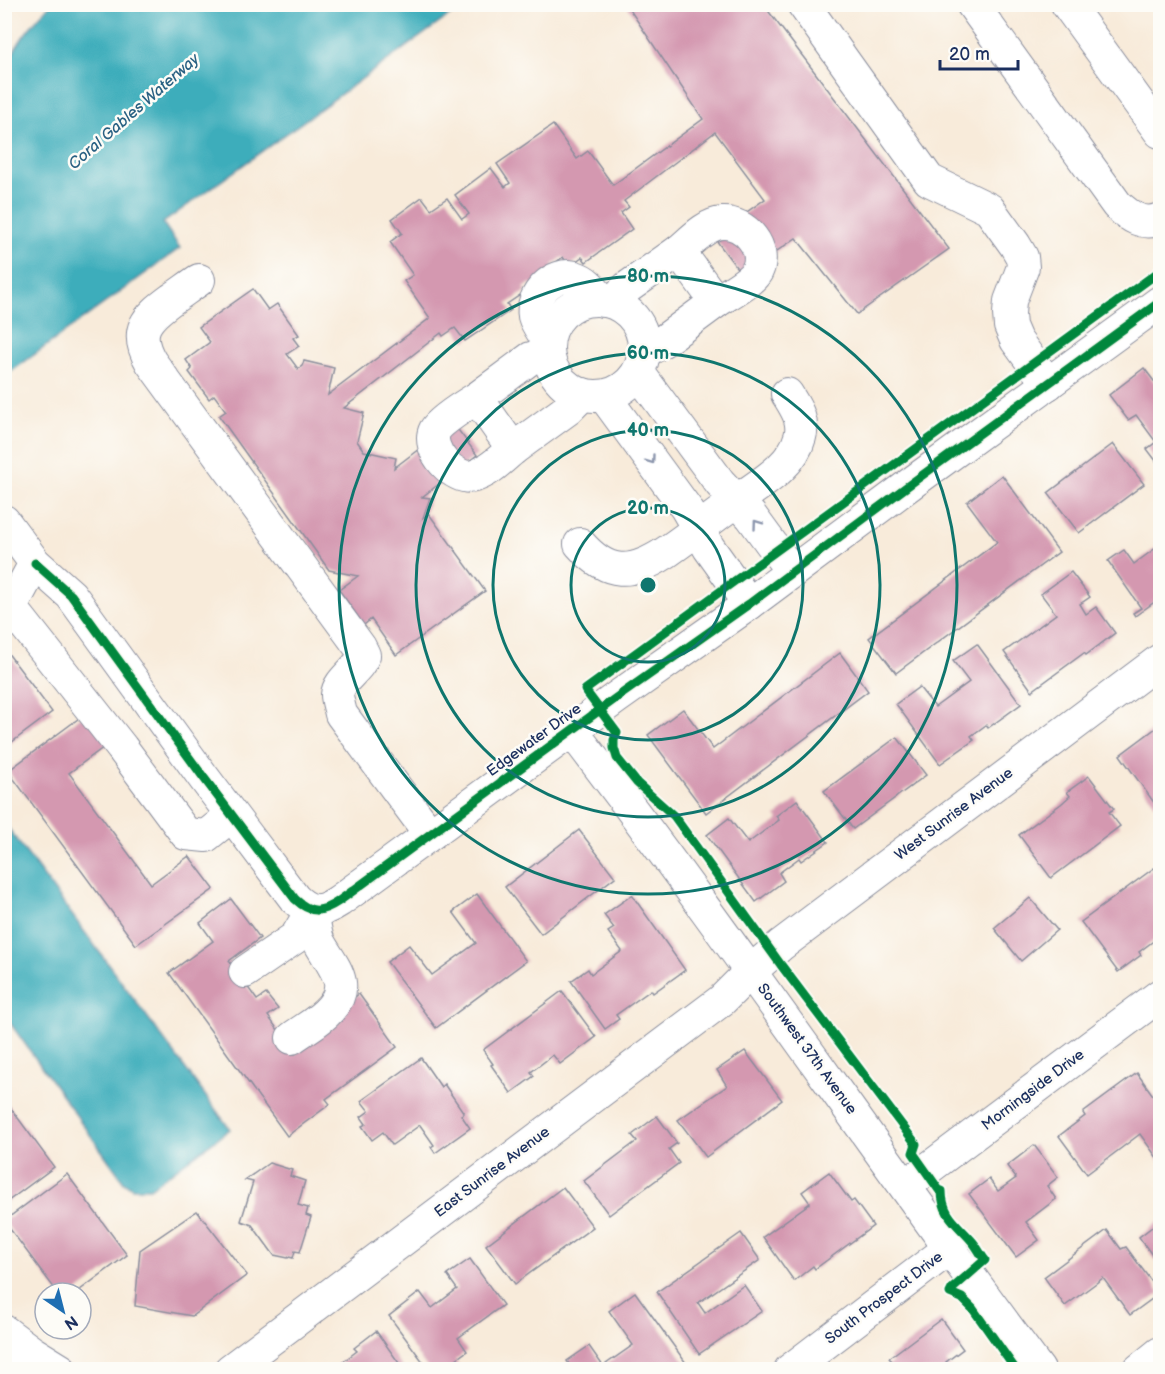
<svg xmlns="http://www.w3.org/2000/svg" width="1165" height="1374" font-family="'Balsamiq Sans',sans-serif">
<rect width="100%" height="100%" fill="#fdfcf7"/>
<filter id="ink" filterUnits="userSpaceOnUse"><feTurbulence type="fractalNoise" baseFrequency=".0167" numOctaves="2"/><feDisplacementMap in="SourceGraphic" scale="12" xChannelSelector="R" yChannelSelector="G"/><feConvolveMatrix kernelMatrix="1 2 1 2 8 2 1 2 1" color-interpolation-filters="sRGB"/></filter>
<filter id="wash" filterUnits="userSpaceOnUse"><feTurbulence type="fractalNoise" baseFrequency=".008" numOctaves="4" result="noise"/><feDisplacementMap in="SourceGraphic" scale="24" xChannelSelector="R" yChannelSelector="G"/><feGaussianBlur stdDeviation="1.35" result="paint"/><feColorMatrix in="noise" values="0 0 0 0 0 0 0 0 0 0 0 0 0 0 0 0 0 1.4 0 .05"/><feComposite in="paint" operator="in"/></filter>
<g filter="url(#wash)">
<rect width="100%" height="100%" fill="#f8ebda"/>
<g fill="#3eadbb" stroke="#2c6e8c" stroke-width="1.5">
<path d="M50 5V4L464 5 163 223 180 248 5 376V75C11 48 31 25 50 5Z"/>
<path d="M5 824 230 1129 150 1188H132L124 1182 5 1016Z"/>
</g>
<g id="blocks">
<g fill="#d498b0">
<path d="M632 4H763L949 249 857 314 796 238 742 275 713 236 765 199 715 132 624 201 629 207 621 213 632 229 586 262 582 257 569 266 563 257 552 265 570 290 547 306 531 283 524 288 526 291 507 304 511 310 465 341 455 328 443 336 441 333 344 408 364 413 357 441 364 451 396 458 394 468 453 423 477 455 422 497 430 498 423 518 429 514 485 591 396 655 371 619 364 625 339 590 358 576 329 570 219 416 226 411 214 395 209 399 189 372 192 369 186 360 210 342 199 327 253 289 268 310 277 304 299 335 293 338 299 346 287 354 298 369 302 366 304 361 334 368 328 395 430 318 404 281 413 275 390 242 402 233 392 219 422 197 431 209 447 198 462 219 469 214 455 195 491 168 505 187 510 183 497 164 553 125 577 159 588 151 613 185 703 119 628 7Z"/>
<path d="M1144 368 1160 389V466L1147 449 1156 442 1136 415 1128 420 1109 395Z"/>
<path d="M1113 444 1144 484 1079 533 1048 493Z"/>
<path d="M1002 475 1059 552 896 673 869 638 997 542 967 502Z"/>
<path d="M1160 545V587L1156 591 1160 598 1135 616 1133 613 1141 608 1108 561 1124 550 1134 564Z"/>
<path d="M1071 572 1090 597 1080 604 1086 614 1096 607 1115 633 1086 655 1084 653 1032 691 1004 652 1056 614 1041 594Z"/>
<path d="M977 644 1021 704 988 728 986 725 971 736 974 740 940 764 896 704 919 687 935 707 969 682 953 661Z"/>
<path d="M4 648 52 712 4 748Z"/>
<path d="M840 653 868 691 706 813 648 735 683 709 713 749Z"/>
<path d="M86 713 108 744 69 773 151 884 189 856 214 889 136 945 8 771Z"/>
<path d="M1160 725V811L1120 755Z"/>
<path d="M897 737 926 775 853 829 824 791Z"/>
<path d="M1089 776 1114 809 1109 812 1120 826 1051 878 1019 835 1061 804 1070 796 1067 792Z"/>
<path d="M797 800 828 842 801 861 799 858 779 873 784 881 756 902 707 835 729 818 748 843 779 820 776 816Z"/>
<path d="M579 830 615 877 541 934 505 887Z"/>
<path d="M1154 868 1160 876V936L1139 952 1141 955 1118 972 1081 922Z"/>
<path d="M477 894 526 961 436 1028 387 962 409 945 432 975 476 943 453 912Z"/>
<path d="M632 895 685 970 653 993 651 990 616 1015 619 1019 605 1029 571 981 588 969 591 974 622 951 608 932 614 928 604 915Z"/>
<path d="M1030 898 1057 930 1021 961 994 928Z"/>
<path d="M231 899 260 938 229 961 257 1000 266 994 278 1009 268 1016 295 1054 341 1021 334 1012 359 994 397 1047 326 1099 330 1104 287 1136 169 973 213 941 200 923Z"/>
<path d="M562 991 596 1037 560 1064 553 1055 531 1072 534 1076 511 1093 491 1065 493 1064 483 1050Z"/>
<path d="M745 1051 782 1100 706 1157 678 1120 727 1086 717 1070Z"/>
<path d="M421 1058 441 1087 444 1084 464 1113 461 1115 470 1128 435 1153 431 1147 434 1145 420 1125 392 1145 383 1132 372 1140 362 1126 366 1124 361 1117 369 1111 361 1101Z"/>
<path d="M1137 1073 1160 1105V1162L1140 1134 1087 1174 1059 1136 1085 1116 1083 1113Z"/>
<path d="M4 1099 54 1167 4 1204Z"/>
<path d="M657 1116 677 1143 669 1149 679 1163 609 1215 584 1181 637 1141 632 1135Z"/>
<path d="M1034 1145 1058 1177 1047 1186 1056 1199 1026 1222 1039 1240 1016 1257 969 1194 989 1179 998 1191 1016 1178 1007 1166Z"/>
<path d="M269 1163 292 1170 290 1176 305 1181 298 1205 308 1208 306 1215 311 1217 300 1252 295 1251 293 1258 289 1257 288 1258 274 1255 252 1225 241 1221 253 1182 245 1180Z"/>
<path d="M829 1172 851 1202 854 1200 873 1226 815 1269 813 1266 794 1281 763 1237 810 1203 802 1192Z"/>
<path d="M67 1174 127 1255 76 1293H58L4 1221Z"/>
<path d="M563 1187 593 1227 515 1284 486 1245Z"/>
<path d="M197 1211 247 1275 192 1316 135 1306 140 1250Z"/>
<path d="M1160 1221V1266L1139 1237Z"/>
<path d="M1107 1230 1121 1249 1126 1247 1160 1293 1130 1315 1103 1278 1065 1306 1044 1277Z"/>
<path d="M741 1233 760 1260 698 1303 705 1313 744 1285 762 1311 699 1354 657 1292Z"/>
<path d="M470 1259 503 1305 458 1338 467 1351 455 1360 462 1370H429L389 1316 420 1292 432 1308 457 1289 447 1275Z"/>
<path d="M635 1292 691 1370H573L567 1361 589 1346 603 1366 633 1345 609 1311Z"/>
<path d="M941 1319 963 1349 946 1362 952 1370H882L893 1362 889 1358Z"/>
<path d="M376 1331 404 1370H332L357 1351 354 1348Z"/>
</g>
</g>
</g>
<g filter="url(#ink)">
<use href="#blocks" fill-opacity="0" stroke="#8a8d9c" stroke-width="1.5"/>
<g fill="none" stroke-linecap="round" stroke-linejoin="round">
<defs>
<g id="minor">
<path d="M803 4 929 180 989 209 1015 245 1022 257 1023 267 1010 301 1009 314 1010 326 1016 340 1048 384"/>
<path d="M972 4 1117 205C1130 217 1143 226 1160 219"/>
<path d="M1067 4 1160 132"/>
<path d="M679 251C691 241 706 224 722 223 745 221 768 249 757 271 751 282 726 295 716 302"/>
<path d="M199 280C190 286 181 293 172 299 146 318 133 331 151 362L360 647 364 655C359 670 338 680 337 695 337 700 340 708 341 714L430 834"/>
<circle cx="596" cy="348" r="48"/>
<path d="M612 302 628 287 679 251 716 302 666 339 645 352"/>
<path d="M548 341C544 334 536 324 534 316 530 295 554 271 575 277 588 281 594 291 603 301"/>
<path d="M548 354 531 358 477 398 513 449 568 409 583 394"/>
<path d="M638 372 720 483 751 516 792 572"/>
<path d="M604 396 686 508 709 548 749 604"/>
<path d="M477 398C467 404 440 421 435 430 425 449 455 482 474 476 489 472 502 458 513 449"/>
<path d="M4 521 35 563 71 595 204 778 295 899C311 914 321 913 339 901L616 698 749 604 913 482 1160 302"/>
<path d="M580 544C608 576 631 575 665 553 688 537 710 520 732 504 756 486 792 468 800 437 805 421 795 407 787 394"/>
<path d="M35 563 14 602V611L122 748 186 834 206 836 231 816"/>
<path d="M572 731C733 940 881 1159 1039 1370"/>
<path d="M245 972 296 937 312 910"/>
<path d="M292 1038C304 1029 320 1021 330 1009 353 984 332 966 319 942 315 933 314 920 312 910"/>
<path d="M905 1186 1160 995"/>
<path d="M4 1331 32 1352 61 1370"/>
<path d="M4 1355 11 1370"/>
<path d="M230 1370 722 1000 751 971 781 945 1160 660"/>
<path d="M790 1370 950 1248"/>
<path d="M1139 1370 1160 1353"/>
</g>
</defs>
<use href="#minor" stroke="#8a8d9c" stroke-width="34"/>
<use href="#minor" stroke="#fff" stroke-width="32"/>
<defs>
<g id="cycleway">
<path d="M35 563 71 595 204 778 295 899C311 914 321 913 339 901L616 698 749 604 913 482 1160 302"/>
<path d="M1016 1370 973 1309 962 1298 950 1293 952 1289 985 1260C980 1254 977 1246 971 1240 957 1224 942 1215 942 1191L939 1190 913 1153 916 1144 781 965 674 816 637 783 617 758 614 748V740L617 733 585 690 1160 271"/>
</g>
</defs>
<use href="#cycleway" stroke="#fdfcf7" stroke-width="13"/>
<use href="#cycleway" stroke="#00873e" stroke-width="9"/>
</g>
<defs><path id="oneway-chevron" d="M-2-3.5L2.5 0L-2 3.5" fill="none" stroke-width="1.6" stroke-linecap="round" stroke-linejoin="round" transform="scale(1.5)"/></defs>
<g stroke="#8d97ae">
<use href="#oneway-chevron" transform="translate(651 460) rotate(54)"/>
<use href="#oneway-chevron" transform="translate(757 524) rotate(-126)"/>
</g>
</g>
<g fill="none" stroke="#0f766e" stroke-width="3">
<circle cx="648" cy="585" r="77"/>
<circle cx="648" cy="585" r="155"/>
<circle cx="648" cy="585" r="232"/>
<circle cx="648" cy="585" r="309"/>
</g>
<g text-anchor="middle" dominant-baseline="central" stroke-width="5" stroke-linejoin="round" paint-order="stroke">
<g font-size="15" fill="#1b2f5e" stroke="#fdfcf7">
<text transform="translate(534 740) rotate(-36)">Edgewater Drive</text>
<text transform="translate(954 814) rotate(-37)">West Sunrise Avenue</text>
<text transform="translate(807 1049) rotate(54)">Southwest 37th Avenue</text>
<text transform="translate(1033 1090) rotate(-37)">Morningside Drive</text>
<text transform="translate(492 1172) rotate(-37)">East Sunrise Avenue</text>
<text transform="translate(884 1298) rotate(-37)">South Prospect Drive</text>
</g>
<g font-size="16" font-style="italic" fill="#296183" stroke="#fdfcf7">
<text transform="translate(134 112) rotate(-41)">Coral Gables Waterway</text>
</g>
</g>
<circle cx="648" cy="585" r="9" fill="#0f766e" stroke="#fdfcf7" stroke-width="3"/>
<g font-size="18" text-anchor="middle" font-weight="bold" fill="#0f766e" stroke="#fdfcf7" stroke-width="5" stroke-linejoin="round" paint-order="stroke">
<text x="648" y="282">80 m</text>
<text x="648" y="359">60 m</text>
<text x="648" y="436">40 m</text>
<text x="648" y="514">20 m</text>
</g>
<rect width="1165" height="1374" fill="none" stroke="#fdfcf7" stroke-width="24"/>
<g transform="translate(63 1311) rotate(145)"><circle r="28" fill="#fdfcf7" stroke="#a3aaba" stroke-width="1.5"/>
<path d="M0-4.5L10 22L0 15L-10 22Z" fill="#1f6fb2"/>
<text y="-9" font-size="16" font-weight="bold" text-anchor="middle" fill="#1b2f5e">N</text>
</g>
<path d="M940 60v9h78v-9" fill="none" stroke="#1b2f5e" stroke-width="3"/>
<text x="949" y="60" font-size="18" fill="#1b2f5e" stroke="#fdfcf7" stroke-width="4.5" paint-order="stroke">20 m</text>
</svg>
